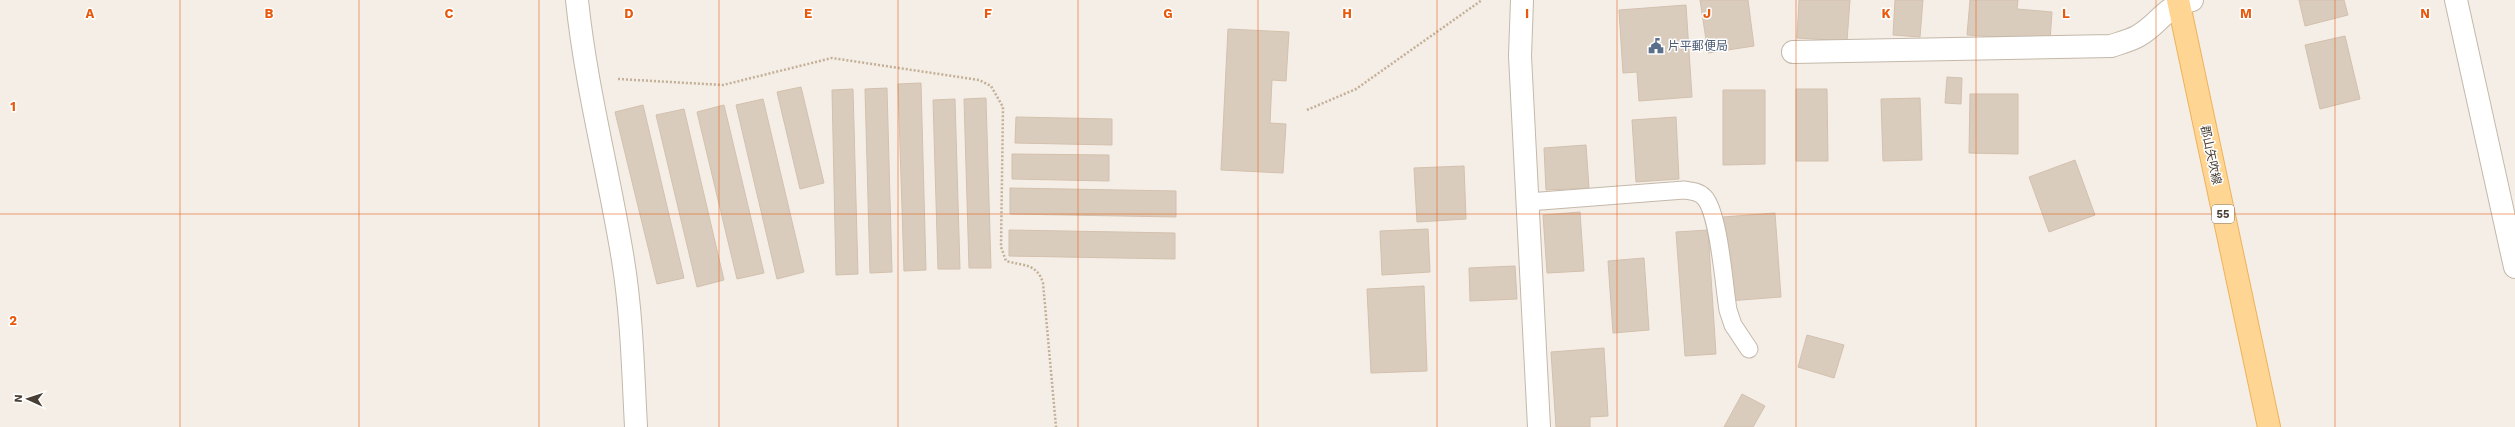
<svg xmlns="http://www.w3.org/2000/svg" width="2515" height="427" font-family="'Work Sans','Noto Sans JP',sans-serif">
<rect width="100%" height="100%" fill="#f4eee6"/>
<g fill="#daccbd" stroke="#d3c0ad">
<path d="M1700 0H1748L1754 46 1708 53Z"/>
<path d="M1799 0H1850L1847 41 1797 38Z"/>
<path d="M1895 0H1923L1920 37 1893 35Z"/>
<path d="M1970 0H2018L2017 9 2052 12 2050 40 1967 35Z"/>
<path d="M2299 0H2344L2348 15 2305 26Z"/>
<path d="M1686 5 1692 97 1639 101 1637 72 1623 73 1619 10Z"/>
<path d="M1228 29 1289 32 1286 81 1272 80 1270 123 1286 124 1283 173 1221 170Z"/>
<path d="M2345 36 2360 99 2320 109 2305 45Z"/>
<path d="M1947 77 1962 78 1961 104 1945 103Z"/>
<path d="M921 83 926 270 904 271 898 84Z"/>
<path d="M801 87 824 183 800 189 777 92Z"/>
<path d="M887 88 892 272 870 273 865 89Z"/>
<path d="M853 89 858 274 836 275 832 90Z"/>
<path d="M1796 89H1827L1828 161H1796Z"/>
<path d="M1723 90H1765V164L1723 165Z"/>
<path d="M1970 94H2018V154L1969 153Z"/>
<path d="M986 98 991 268H969L964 99Z"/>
<path d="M1920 98 1922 160 1883 161 1881 99Z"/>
<path d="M763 99 804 272 777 279 736 105Z"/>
<path d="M955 99 960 269H938L933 100Z"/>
<path d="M643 105 684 278 657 284 615 112Z"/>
<path d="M724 105 764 273 737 279 697 112Z"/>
<path d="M684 109 724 280 697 287 656 115Z"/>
<path d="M1016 117 1112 119V145L1015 143Z"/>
<path d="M1676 117 1679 179 1636 182 1632 120Z"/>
<path d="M1586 145 1589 188 1546 190 1544 148Z"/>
<path d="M1012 154 1109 155V181L1012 179Z"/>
<path d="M2075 160 2095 215 2049 232 2029 177Z"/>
<path d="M1464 166 1466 219 1417 222 1414 168Z"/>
<path d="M1010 188 1176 191V217L1010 214Z"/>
<path d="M1580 212 1584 271 1547 273 1543 215Z"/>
<path d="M1775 213 1781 297 1728 301 1723 217Z"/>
<path d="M1428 229 1430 272 1382 275 1380 231Z"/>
<path d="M1009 230 1175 233V259L1009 256Z"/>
<path d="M1708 230 1716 354 1685 356 1676 232Z"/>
<path d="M1644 258 1649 330 1613 333 1608 261Z"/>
<path d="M1515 266 1517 299 1470 301 1469 268Z"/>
<path d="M1424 286 1427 371 1371 373 1367 289Z"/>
<path d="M1807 335 1844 345 1834 378 1798 367Z"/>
<path d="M1604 348 1608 416 1590 417V427H1556L1551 352Z"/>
<path d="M1742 394 1765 406 1753 427H1724Z"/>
</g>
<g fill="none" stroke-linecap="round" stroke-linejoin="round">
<defs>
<path id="service" d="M1528 202 1684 190C1691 191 1698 191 1704 197 1719 212 1724 286 1728 310L1733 325 1749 349"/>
<g id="minor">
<path d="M577 0C586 88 609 173 623 260 632 316 633 371 636 427"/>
<path d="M1522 0 1520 56 1539 427"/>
<path d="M2456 0 2515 267"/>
<path d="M1793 52 2111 46C2120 43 2129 41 2138 36 2160 24 2163 7 2192 0"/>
</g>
<path id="primary" d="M2178 0 2269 427"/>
</defs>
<use href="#service" stroke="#c4b8aa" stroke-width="19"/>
<use href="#minor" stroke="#c4b8aa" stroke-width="24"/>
<use href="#primary" stroke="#eeb25a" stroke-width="24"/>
<g stroke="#c4af97" stroke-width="2.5" stroke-dasharray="2 2" stroke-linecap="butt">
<path d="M618 79 723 85 832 58 979 80 991 86 1003 107 1001 247 1006 261C1023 266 1037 263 1043 283L1056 427"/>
<path d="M1307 110 1356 89 1482 0"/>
</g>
<use href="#service" stroke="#fff" stroke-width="17"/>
<use href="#minor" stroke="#fff" stroke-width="22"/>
<use href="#primary" stroke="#ffd594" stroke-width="22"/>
</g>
<path fill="none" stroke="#e8590c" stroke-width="1" stroke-opacity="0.55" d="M180 0V427M359 0V427M539 0V427M719 0V427M898 0V427M1078 0V427M1258 0V427M1437 0V427M1617 0V427M1796 0V427M1976 0V427M2156 0V427M2335 0V427M0 214H2515"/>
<defs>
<symbol id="civic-bare" viewBox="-9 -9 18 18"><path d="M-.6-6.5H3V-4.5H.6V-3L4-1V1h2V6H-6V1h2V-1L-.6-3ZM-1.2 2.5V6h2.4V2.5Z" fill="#5c6f8a" stroke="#fff" stroke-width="2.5" paint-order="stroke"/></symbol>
</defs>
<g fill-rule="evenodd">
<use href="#civic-bare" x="1645" y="35" width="22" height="22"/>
</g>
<g text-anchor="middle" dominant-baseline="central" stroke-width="3" stroke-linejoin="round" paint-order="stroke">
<rect fill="#fff" stroke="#7f7871" stroke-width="1" x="2212" y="205" width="22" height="18" rx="3"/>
<g font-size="11" font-weight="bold" fill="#483e34">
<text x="2223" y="214">55</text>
</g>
<g font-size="12" fill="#4e5e75" stroke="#fff" text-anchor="start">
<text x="1668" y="46">片平郵便局</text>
</g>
<g font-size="12" fill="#483e34" stroke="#fff">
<text transform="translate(2211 155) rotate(78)">郡山矢吹線</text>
</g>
</g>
<g font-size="13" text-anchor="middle" font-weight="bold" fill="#e8590c" stroke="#fff" stroke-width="3" stroke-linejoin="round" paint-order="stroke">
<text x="90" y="18">A</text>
<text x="269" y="18">B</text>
<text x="449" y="18">C</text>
<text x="629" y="18">D</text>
<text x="808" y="18">E</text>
<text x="988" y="18">F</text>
<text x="1168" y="18">G</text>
<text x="1347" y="18">H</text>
<text x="1527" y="18">I</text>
<text x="1707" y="18">J</text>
<text x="1886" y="18">K</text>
<text x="2066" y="18">L</text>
<text x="2246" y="18">M</text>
<text x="2425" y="18">N</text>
<text x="13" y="111">1</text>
<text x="13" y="325">2</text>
</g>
<g transform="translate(28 399) rotate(273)" stroke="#ffffff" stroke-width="3" paint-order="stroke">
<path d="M0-3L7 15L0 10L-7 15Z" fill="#483e34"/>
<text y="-6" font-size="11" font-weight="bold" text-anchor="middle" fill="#483e34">N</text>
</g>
</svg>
